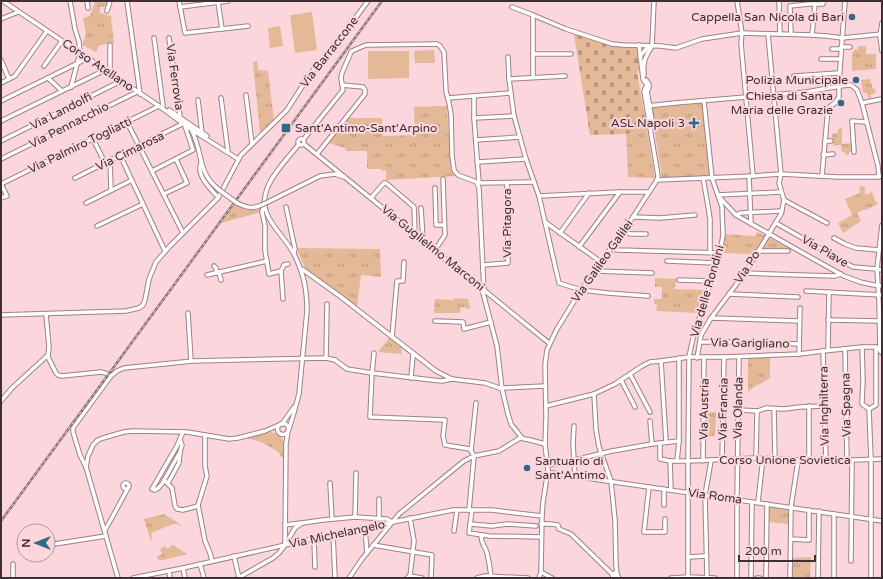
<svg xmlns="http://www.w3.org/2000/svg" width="883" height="579" font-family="'Varela Round',sans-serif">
<defs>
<pattern id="grass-tufts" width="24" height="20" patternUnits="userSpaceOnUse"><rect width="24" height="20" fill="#e4b997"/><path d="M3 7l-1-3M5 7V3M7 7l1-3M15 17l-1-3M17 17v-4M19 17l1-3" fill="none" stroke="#ba977c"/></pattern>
<pattern id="cemetery-stones" width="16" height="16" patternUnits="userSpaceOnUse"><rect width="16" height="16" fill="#e4b997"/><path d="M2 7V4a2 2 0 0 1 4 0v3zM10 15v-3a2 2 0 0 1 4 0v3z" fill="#ba977c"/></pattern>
</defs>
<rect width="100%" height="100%" fill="#fbd6dc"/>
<g fill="url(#grass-tufts)">
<path d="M95 1H108L107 6 100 7V13L111 16 114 43 99 45 96 52 82 45 86 34 83 18 90 16Z"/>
<path d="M858 46H866V54H876V69L852 71V52H854V50L858 49Z"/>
<path d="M257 61 258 70 268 71 274 121 260 133 253 62Z"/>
<path d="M870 79 873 89H875L876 93 870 95 871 98 869 99 867 93H863L861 80Z"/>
<path d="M703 103 710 176 662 178 651 108Z"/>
<path d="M447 106 451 169 455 176 386 180V170L382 171 381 169H367V151H346L345 148 328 143 349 118H382L383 136 415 135 414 107Z"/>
<path d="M842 128V144L852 143 853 152H849V155H845V152H842L841 145 833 146 832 134 838 133V129Z"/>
<path d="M647 129 655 178 628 177 626 134Z"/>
<path d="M864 186 866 190 864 192 866 195 872 192 876 203 877 202 878 204 866 210 865 209 857 213 861 221 843 233 838 223 852 215 845 199 860 193 859 187Z"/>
<path d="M235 203C246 211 249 212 261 207V212L221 223Z"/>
<path d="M758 232 765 236 755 254 722 253 725 242V234L754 236Z"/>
<path d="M768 237 792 250H760Z"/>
<path d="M296 248 380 249 381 277 361 275 357 307 305 268Z"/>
<path d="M655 278 677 279 674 289 706 290 699 313 656 311 657 304H654V299H662V287H655Z"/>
<path d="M454 298 468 299 470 309 461 307 460 313H434L435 299 454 300Z"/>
<path d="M390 337 402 348 401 354 378 352Z"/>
<path d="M770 357V378L759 385 758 384 748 392V358Z"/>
<path d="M705 412H716L715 436H705Z"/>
<path d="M271 432C285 434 285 445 285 456L283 458 277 451 261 442 245 438 264 433Z"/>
<path d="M768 506 790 509V524L768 522Z"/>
<path d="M164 514 180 524 181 526 177 524H173L151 533 152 535 151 536 153 540 151 541 144 519Z"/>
<path d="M173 545 187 554 159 561 157 557 162 554 160 549 165 546 167 549Z"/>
<path d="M811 557 810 578H792L793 558Z"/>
</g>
<path fill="url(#cemetery-stones)" d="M574 34C596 41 614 47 637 48L639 70 637 72 647 129 626 134 590 135Z"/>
<g fill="#e4b997">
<path d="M312 12 317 50 295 53 290 15Z"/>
<path d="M280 26 283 46 270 48 268 28Z"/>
<path d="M434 50 435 63H415L414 51Z"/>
<path d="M368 51H409V78L368 79Z"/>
</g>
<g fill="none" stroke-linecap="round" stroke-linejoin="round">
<defs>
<g id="minor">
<path d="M3 1 159 106 192 130 238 159"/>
<path d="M70 1 75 29 79 42 80 53 71 87"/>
<path d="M87 1 88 8"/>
<path d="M127 1 140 94"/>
<path d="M179 1 185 33 248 26"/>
<path d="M737 1 742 33 741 43 753 176"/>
<path d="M779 1 780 34"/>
<path d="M218 2 222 29"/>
<path d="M180 7 228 1"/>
<path d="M512 7 533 15 566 29 612 44 623 45 661 46 676 48 702 39 742 33 812 35 827 36 842 38 882 34"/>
<path d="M107 11 110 1"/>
<path d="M1 19 18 12"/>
<path d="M882 23 880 36 882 51"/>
<path d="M791 34 790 6 809 4H823V1"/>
<path d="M812 35 815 4"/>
<path d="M154 38 163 106"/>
<path d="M169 38 180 117"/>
<path d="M110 45V73"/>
<path d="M652 46 654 1"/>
<path d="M841 47H850"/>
<path d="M832 49H841"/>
<path d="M533 54H571"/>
<path d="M508 57 509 79 514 116 526 159 539 196 559 283 581 290 608 293 648 296"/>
<path d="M640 58 641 55 649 46"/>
<path d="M821 59H840"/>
<path d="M1 60 9 79"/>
<path d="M44 66 62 41"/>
<path d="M644 75C643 60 645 58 652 46"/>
<path d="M794 76 839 73"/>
<path d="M533 77V15"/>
<path d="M48 78 62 91"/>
<path d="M509 79 565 76"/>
<path d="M646 80 649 84V88L647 91 652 120"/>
<path d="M839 82 848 85H851L857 90 862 103 878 166 879 177"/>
<path d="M1 83 15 76 47 31"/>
<path d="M246 95 252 144"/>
<path d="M474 97V118L479 183"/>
<path d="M221 98 228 152"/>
<path d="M448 98 511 93"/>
<path d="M198 100 202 133"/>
<path d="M1 101 88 58"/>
<path d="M862 103 882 99"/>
<path d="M647 106 675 103 807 92 828 88 848 85"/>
<path d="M169 110 207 136"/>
<path d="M474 118 514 116"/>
<path d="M1 121 105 70"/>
<path d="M127 122 183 233"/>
<path d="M192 131C203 152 197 172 218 189"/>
<circle cx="301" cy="142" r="3"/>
<path d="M93 139 105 163"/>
<path d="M303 140 343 90 341 78 342 73 351 52 352 51 366 45 437 44 440 46 444 52 446 91 449 103 451 114 452 155 454 170 458 175 479 183 534 182"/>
<path d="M476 140 520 137"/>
<path d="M1 141 121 81"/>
<path d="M825 141H831"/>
<path d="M304 144 549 343"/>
<path d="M854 152 852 121 866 122"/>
<path d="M317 154 365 94V90L363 87 342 85"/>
<path d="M120 155 165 251"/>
<path d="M823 155 833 154"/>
<path d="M1 159 137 92"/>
<path d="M110 160 111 190"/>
<path d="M477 162 526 159"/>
<path d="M201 163C196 175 209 187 216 195"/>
<path d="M749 176 751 224"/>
<path d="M822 176 828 108 835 103 839 97V82L845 1"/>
<path d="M75 178 184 123 193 150 152 171"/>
<path d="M703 178 708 206 710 219V252"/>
<path d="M657 180 753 176 781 174 838 177H875L882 176"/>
<path d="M477 183 479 188 484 291"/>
<path d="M1 184 159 106"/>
<path d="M1 184 7 196 1 198"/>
<path d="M435 188 436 225H444"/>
<path d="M164 194 187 183 176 159"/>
<path d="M718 195 781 192"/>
<path d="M539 196 620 192H649"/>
<path d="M371 198 384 183H386L414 207 415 234"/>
<path d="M720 198 736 215 810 257 844 276 860 282 874 285 882 286"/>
<path d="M784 200 827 223"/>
<path d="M268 202 320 176 335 174 344 177"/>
<path d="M86 203 132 180"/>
<path d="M237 203C245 207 251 209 259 206"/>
<path d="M264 204 262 212 265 226V251L269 274 281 271 284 265 288 264"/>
<path d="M286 207 295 249 294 253"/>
<path d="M421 208 423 240"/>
<path d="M736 215 740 213 782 211"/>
<path d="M633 217 660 218 695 215"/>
<path d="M545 222 601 262"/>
<path d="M776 223 853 267 877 269 882 270"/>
<path d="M97 226 143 204"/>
<path d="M622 232 631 234H646"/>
<path d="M560 233 589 193"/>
<path d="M834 238 845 244 856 248 879 250"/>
<path d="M579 247 620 192"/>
<path d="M610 249 618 250 720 253"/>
<path d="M435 250 445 235 443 179"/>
<path d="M758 251H788"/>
<path d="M667 261 716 263"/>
<path d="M483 265 508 263 507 183"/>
<path d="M214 266 216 268 217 273"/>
<path d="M302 269 341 297 436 371 452 379 485 383 502 389"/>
<path d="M281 271 283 299"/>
<path d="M595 271 652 273"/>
<path d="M219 272 221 280"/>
<path d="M745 273 799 275 835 276 841 274"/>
<path d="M207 275 267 261"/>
<path d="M679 280 711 281"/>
<path d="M482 289 497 346 502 389 508 414 511 424 522 438"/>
<path d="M806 291 882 295"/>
<path d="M729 294 798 297"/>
<path d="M188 313 191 361"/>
<path d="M46 314 49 347 48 355V357L56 373 58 375 62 376 101 372 105 373 111 376"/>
<path d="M1 315 126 311 139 308 143 305 145 300 149 279 156 262 170 246 218 198 241 155 287 110 310 74 337 43 368 1"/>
<path d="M711 318 799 321"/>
<path d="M828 320 881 321"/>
<path d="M435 321 463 322 464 329 491 322"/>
<path d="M392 337 397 281H403L404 262"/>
<path d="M700 342H748L799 344"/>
<path d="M862 347 863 380 862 402V404L869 409"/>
<path d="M845 349 847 461"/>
<path d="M828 350 829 292"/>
<path d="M823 351 826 461"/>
<path d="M880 351 879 302 877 269 882 225"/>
<path d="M374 353 372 373 370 417 445 420 443 436 445 445 470 449 474 456 469 510"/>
<path d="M799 354 800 308"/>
<path d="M326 358 327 304"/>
<path d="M697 358 701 335 711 318 745 273 781 214 784 200 779 183 781 174 768 34"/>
<path d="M661 361 666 442"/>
<path d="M630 374 650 412"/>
<path d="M411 378 413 355"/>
<path d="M621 380 635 407"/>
<path d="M502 388 545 386"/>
<path d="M594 394 596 430 599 447 611 481 615 520 616 565 617 574 619 578"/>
<path d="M1 401 12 388 48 355"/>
<path d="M546 406 594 394 615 384 642 366 650 362 661 361 689 357H724L799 354 823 351 862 347H876L879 349 882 353"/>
<path d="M809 406V461"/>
<path d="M774 409 775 459"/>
<path d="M869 409 871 459V578"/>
<path d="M869 409 876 405V347"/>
<path d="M738 410 758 411 766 408 784 409 800 407 824 406"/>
<path d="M650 421 652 444"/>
<circle cx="283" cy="429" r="5.5"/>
<path d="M282 424 294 407"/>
<path d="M574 426 573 444 575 476"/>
<path d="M289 429 293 416 299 394 307 311C307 290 304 275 295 256 284 233 256 217 267 189 272 174 289 157 299 144"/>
<path d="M205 435V466L207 476 198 505 205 541 210 553 212 561"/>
<path d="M180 440 182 445 180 452 162 484 157 489 154 490 152 489 177 446 183 432"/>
<path d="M660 443V459L670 461H688L756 458 826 461 882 459"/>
<path d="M471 451 476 403"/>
<path d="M756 458 757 411"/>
<path d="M722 460 724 357"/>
<path d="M670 461 671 490"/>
<path d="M677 461 679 441V358"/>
<path d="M703 461 704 358"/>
<path d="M548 465 566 463 574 460 612 451 652 444 679 441"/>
<path d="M86 467 80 455 73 432V428L111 376 117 371 124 368 193 361 326 358 335 360 347 369 372 373 432 380 442 381 452 379"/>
<path d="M547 473H552L882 521"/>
<path d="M164 480 172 488 175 506 177 509 183 510 198 506"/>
<path d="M168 483 179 463 180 453"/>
<path d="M330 483 332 519"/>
<circle cx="126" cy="486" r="3"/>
<path d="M649 487 644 532H665V519"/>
<path d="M664 489V505"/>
<path d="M758 502 763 458"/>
<path d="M472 510 469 533 489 536 541 537"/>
<path d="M355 517 356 473"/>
<path d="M379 519V499"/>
<path d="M470 524 492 526 507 524 536 526"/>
<path d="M541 524H550L558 525 559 529 571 534 612 574"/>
<path d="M285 525 301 523"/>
<path d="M365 528 367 553"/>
<path d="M105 530 114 514 128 488"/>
<path d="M454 531 457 510"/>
<path d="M333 534 335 578"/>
<path d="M481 535C481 545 485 545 487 553 489 561 490 569 491 576"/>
<path d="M314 539 315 567"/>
<path d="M791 539 809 540V510"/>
<path d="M288 544 289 538 295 528 302 523 323 520 355 517 387 519 392 522"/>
<path d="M48 545 106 536"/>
<path d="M373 545 432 555 431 578"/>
<path d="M234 556 239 578"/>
<path d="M688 557 706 556"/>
<path d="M851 561 852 460"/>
<path d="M13 564V578"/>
<path d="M200 564 204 578"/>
<path d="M183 568 185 578"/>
<path d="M169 571 170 578"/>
<path d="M541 572 552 578"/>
<path d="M614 573 615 576 613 577 612 574Z"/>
<path d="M410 576 414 541 410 518"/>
<path d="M707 577 705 495 711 461"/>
<path d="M118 578 86 467 88 456 93 445 98 440 103 438 124 432 133 431 187 432 229 439 238 438 265 431 279 425"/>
<path d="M133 578 183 568 343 532 453 510H492L542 516"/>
<path d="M238 578 273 558 279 553 285 545 286 443 288 431"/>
<path d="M349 578 362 559 399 514 464 461 474 456 499 451 520 438 530 440 545 444"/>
<path d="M407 578 410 576 422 578"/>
<path d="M477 578 485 576 528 578"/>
<path d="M539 578 541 572 542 516 543 502 548 470 545 444 546 417 545 365 547 350 557 329 581 290 633 217 657 180 658 176 644 91 647 85 643 79 639 45"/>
<path d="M671 578 688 577 715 578"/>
<path d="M688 578V461L689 357 693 338 720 253 723 235 722 207 712 178 704 101"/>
<path d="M737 578V499L739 357"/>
<path d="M751 578 752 502"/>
<path d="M757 578H760"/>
<path d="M766 578 767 504"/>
<path d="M790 578 791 507 798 461"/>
<path d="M818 578 819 511"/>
<path d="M834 578V514"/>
</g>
</defs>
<use href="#minor" stroke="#a17f86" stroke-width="5.5"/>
<use href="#minor" stroke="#fff" stroke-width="3.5"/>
<defs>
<path id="rail" d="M1 521 382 1"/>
</defs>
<use href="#rail" stroke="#8d7579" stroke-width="2.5"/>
<use href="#rail" stroke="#fbd6dc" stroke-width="1" stroke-dasharray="3" stroke-linecap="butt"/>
<defs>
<g id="minor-bridge">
<path d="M218 189 237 203"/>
<path d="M259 206 268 202"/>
</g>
</defs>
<use href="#minor-bridge" stroke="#a17f86" stroke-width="5.5" stroke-linecap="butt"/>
<use href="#minor-bridge" stroke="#fff" stroke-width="3.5"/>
</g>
<g fill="#306983" stroke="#fbd6dc" stroke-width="1.5">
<circle cx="852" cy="17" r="4"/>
<circle cx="856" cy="80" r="4"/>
<circle cx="841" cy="103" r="4"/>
<path d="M692 117h4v4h4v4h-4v4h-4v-4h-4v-4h4z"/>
<rect x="281" y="123" width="10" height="10" rx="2"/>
<circle cx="527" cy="468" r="4"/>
</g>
<g text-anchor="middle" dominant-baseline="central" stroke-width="4" stroke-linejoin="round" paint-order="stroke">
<g font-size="12" fill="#3e2f32" stroke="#fbd6dc" text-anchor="end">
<text x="844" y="17">Cappella San Nicola di Bari</text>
<text x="848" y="80">Polizia Municipale</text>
<text x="833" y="96">Chiesa di Santa<tspan x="833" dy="14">Maria delle Grazie</tspan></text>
<text x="685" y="123">ASL Napoli 3</text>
<text x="295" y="128" text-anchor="start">Sant'Antimo-Sant'Arpino</text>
<text x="535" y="461" text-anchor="start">Santuario di<tspan x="535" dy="14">Sant'Antimo</tspan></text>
</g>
<g font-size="12" fill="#3e2f32" stroke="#fbd6dc">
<text transform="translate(329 52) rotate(-52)">Via Barraccone</text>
<text transform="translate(98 65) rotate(34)">Corso Atellano</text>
<text transform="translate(175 77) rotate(82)">Via Ferrovia</text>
<text transform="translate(61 111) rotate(-27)">Via Landolfi</text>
<text transform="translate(69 125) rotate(-27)">Via Pennacchio</text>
<text transform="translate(80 145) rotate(-26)">Via Palmiro Togliatti</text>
<text transform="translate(130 151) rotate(-26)">Via Cimarosa</text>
<text transform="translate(507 223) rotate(-90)">Via Pitagora</text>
<text transform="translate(433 248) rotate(39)">Via Guglielmo Marconi</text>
<text transform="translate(825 251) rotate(30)">Via Piave</text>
<text transform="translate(602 261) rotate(-55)">Via Galileo Galilei</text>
<text transform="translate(747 267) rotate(-57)">Via Po</text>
<text transform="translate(707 291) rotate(-74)">Via delle Rondini</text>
<text transform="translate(750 343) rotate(1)">Via Garigliano</text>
<text transform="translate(846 405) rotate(-91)">Via Spagna</text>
<text transform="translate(824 406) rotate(-91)">Via Inghilterra</text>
<text transform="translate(738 408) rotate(-89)">Via Olanda</text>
<text transform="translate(704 409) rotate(-89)">Via Austria</text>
<text transform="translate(723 409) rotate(-89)">Via Francia</text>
<text x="785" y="460">Corso Unione Sovietica</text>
<text transform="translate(715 496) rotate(8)">Via Roma</text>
<text transform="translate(337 534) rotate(-12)">Via Michelangelo</text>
</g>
</g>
<rect width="883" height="579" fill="none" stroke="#3e2f32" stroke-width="4"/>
<g transform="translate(36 543) rotate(270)"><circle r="19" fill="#fbd6dc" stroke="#af9398"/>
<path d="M0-3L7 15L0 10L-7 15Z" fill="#306983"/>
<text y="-6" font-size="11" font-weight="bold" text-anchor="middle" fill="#3e2f32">N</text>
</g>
<path d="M739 555v6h76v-6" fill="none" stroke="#3e2f32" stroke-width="2"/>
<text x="745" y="555" font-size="12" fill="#3e2f32" stroke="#fbd6dc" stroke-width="3" paint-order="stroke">200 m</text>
</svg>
